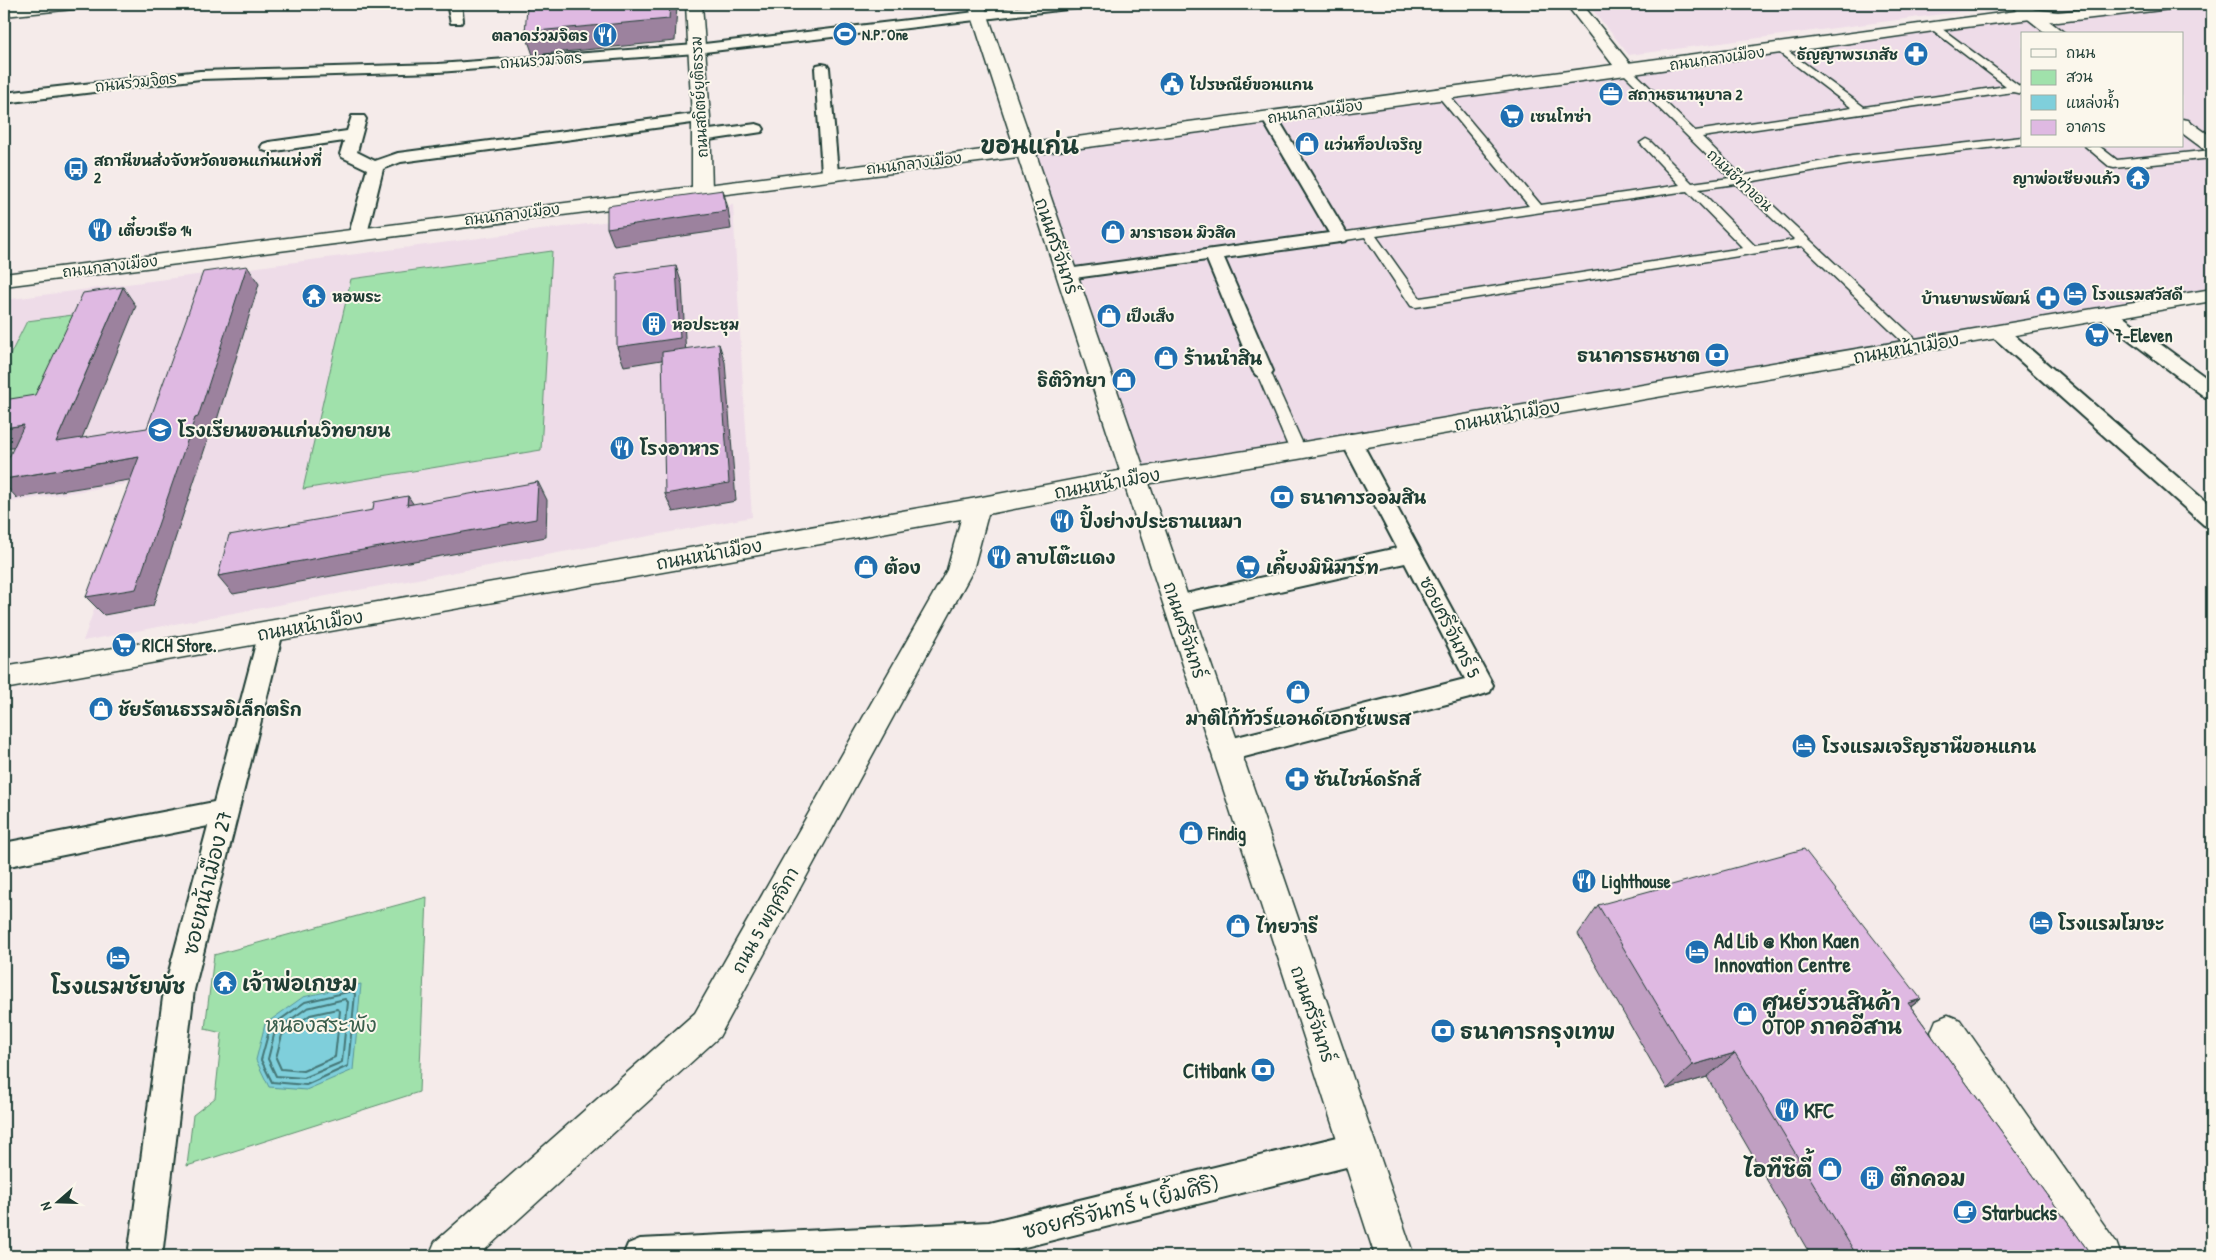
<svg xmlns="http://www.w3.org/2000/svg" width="2216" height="1260" font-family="'Patrick Hand','Playpen Sans Thai',sans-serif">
<rect width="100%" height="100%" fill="#f5ebea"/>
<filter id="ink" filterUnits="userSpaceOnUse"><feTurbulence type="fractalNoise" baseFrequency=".02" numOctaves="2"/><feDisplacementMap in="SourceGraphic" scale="10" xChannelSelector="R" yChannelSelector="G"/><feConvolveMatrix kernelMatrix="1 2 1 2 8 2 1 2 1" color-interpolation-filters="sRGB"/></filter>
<g filter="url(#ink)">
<g fill="#eedce8">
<path d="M1588 4H1799L1803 7 1833 4H1994L1997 7 1629 55Z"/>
<path d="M2194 4H2212V295L1134 477 1025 150 1808 45 2033 19 2055 34H2022V146H2182V34H2060L2042 19Z"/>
<path d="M733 205 742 369 752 517 83 641 139 482 4 503V491L21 451 4 453V411L27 321 4 367V300Z"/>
</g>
<g fill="#a0e1ab" stroke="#608f70">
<path d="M552 251 541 450 303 489 351 279Z"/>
<path d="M88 313 45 405 4 411V367L27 321Z"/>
<path d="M427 897 419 1092 187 1166 193 1115 215 1098 222 1033 205 1029 214 955Z"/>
</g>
<path fill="#7fcfdb" stroke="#599598" d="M361 984 353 1070 306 1090 269 1087 256 1060 265 1024 303 997Z"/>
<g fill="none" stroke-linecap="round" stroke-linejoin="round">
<g stroke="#457777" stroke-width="2">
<path d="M352 991 355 994 348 1066 306 1085 272 1082 261 1060 270 1027 305 1002Z"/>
<path d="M345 999 348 1002 342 1062 304 1078 276 1076 268 1059 275 1031 307 1008Z"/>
<path d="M337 1009 340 1011 335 1057 303 1071 281 1069 276 1058 282 1035 310 1015Z"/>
</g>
<defs>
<g id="pedestrian">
<path d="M1934 23 2022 88V94L2013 92 1702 137 1742 176 1852 156 2022 137V144L1852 164 1748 182 1921 344 1923 347 1921 350H1911L1802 246 1416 307 1411 306 1365 237 1340 241 1334 237 1340 233 1529 206 1438 96 1436 94 1438 92H1446L1541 205 1680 185 1642 145 1640 143 1646 139 1650 141 1692 183 1730 178 1622 72 1621 70 1622 68H1630L1695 131 1852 108 1777 51 1776 49 1781 46 1864 107 2006 86 1930 28 1929 26ZM1736 184 1795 240 1755 246 1699 189ZM1687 191 1743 248 1420 298 1376 236Z"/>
<path d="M2085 146H2099L2117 160 2212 150V158L2114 168 2110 167Z"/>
<path d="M1263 366 1268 368 1270 371 1306 451 1303 455H1293L1290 451 1256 371 1258 368Z"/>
</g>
<g id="minor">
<path d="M447 4H461L463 20 461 23H451Z"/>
<path d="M1043 4H1083L1076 8 696 53 438 72 200 79 4 103V93L200 71 438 64 696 45Z"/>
<path d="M822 64 827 65 829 68 838 173 836 176H824L822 173 815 68 817 65Z"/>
<path d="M1269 112 1274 114 1277 117 1349 237 1346 241 1340 242 1224 258 1273 371 1270 375 1263 377 1256 375 1253 371 1207 260 1067 279 1061 278 1058 274 1061 270 1067 269 1329 233 1261 117 1264 114Z"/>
<path d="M701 113 707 115 709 118 707 121 401 162 383 169 367 234 364 238H352L349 234 367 169 342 157 340 154 344 141 269 152 263 150 261 147 263 144 269 142 347 131 352 116H364L366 119 357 152 375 161 398 153Z"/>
<path d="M756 124 762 126 764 129 762 132 702 141 696 139 694 136 696 133 702 131Z"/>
<path d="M2107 308 2114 310 2212 382V398L2205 397 2100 318 2098 314 2100 310Z"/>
<path d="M1999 326 2006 328 2212 507V527L2204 525 1992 336 1990 332 1992 328Z"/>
<path d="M1351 434 1358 436 1361 441 1493 685 1490 692 1481 695 1225 762 1216 759 1212 751 1216 743 1225 740 1465 679 1405 563 1176 614 1168 611 1164 605 1168 599 1176 596 1397 548 1341 441 1344 436Z"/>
<path d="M271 623 279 625 283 632 194 990 162 1256H128L164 990 208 826 4 867V843L214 802 259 632 263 625Z"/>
<path d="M1358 1132 1369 1137 1374 1148 1369 1159 1358 1164 989 1256H623L628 1244 640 1239 989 1222Z"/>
</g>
<g id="tertiary">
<path d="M29 4H82L80 7 74 9 4 16V6Z"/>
<path d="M686 4H702L710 118 712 190 709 194 702 196 695 194 692 190V118Z"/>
<path d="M1566 4H1582L1632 66 1635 70 1632 74H1620Z"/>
<path d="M2009 4H2027L2066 34H2047Z"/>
<path d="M2182 119 2188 120 2212 137V151L2205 150 2182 133Z"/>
<path d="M2212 289V301L1298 459 1134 486 988 514 973 570 719 1037 478 1256H429L435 1242 695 1013 947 570 961 519 4 689V667L977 498 1134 468 1298 443Z"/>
<path d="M1948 1015 1960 1020 2116 1242 2121 1256H2079L1936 1044 1931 1032 1936 1020Z"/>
</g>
<path id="secondary" d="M968 4H984L1032 143 2031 9 2058 12 2131 4H2178L2176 7 2170 9 2058 22 2031 19 1934 31 1626 75 1036 154 1414 1256H1375L1018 157 4 286V274L1014 146Z"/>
</defs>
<use href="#pedestrian" stroke="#1f3d34" stroke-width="3"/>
<use href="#minor" stroke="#1f3d34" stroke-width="4"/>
<use href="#tertiary" stroke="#1f3d34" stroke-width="3"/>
<use href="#secondary" stroke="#1f3d34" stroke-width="3"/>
<use href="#pedestrian" fill="#fbf7ec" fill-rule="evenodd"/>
<use href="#minor" fill="#fbf7ec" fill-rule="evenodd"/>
<use href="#tertiary" fill="#fbf7ec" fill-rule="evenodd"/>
<use href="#secondary" fill="#fbf7ec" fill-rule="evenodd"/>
</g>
<path fill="#c09fc2" stroke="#1f3d34" d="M1598 905 1921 999 1911 1007 2092 1256H1811L1707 1077 1667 1089 1578 934Z"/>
<g fill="#9c829e" stroke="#1f3d34">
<path d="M670 4H676L677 6 675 41 533 55 525 32Z"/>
<path d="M723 190 728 208 731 229 614 246 607 228Z"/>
<path d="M247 266 259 284 212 436H209L153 606 104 615 86 597 195 418Z"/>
<path d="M676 266 682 284 686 356 624 366 617 347Z"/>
<path d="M123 287 136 306 73 460 56 442Z"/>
<path d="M719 344 725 362 736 501 673 512 665 494Z"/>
<path d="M24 425 41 444 4 449V428Z"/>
<path d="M139 457 154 476 17 498 4 484V479Z"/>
<path d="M538 482 547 500 546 537 233 594 218 576Z"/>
<path d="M408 496 420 514 407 505Z"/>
<path d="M1921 999 1886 1025 1908 1003Z"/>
<path d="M1735 1053 1707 1077 1667 1089 1693 1065Z"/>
</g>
<g fill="#dfb9e2" stroke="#1f3d34">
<path d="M551 4H670L669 19 525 32 527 8Z"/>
<path d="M723 190 726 211 607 228V206Z"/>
<path d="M247 266 198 417 195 418 136 589 86 597 139 457 4 479V468L24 425 4 428V400L35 395 83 293 123 287 56 442 147 428 203 272Z"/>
<path d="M676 266 680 338 617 347V274Z"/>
<path d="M719 344 729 483 665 494 662 352Z"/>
<path d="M538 482 536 519 218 576 229 535 373 510 374 502 408 496 407 505Z"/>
<path d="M1804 849 1921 999 1908 1003 2092 1256H1857L1735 1053 1693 1065 1598 905Z"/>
</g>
</g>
<defs>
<symbol id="stadium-disc" viewBox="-11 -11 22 22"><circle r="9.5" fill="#1f6fb2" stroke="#fbf7ec"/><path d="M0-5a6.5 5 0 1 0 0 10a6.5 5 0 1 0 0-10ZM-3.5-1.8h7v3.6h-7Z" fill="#fff"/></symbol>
<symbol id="restaurant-disc" viewBox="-11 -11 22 22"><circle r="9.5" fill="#1f6fb2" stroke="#fbf7ec"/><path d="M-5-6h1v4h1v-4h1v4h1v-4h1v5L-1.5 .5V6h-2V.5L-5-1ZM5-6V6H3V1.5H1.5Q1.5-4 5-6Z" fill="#fff"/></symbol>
<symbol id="pharmacy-disc" viewBox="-11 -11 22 22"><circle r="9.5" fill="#1f6fb2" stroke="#fbf7ec"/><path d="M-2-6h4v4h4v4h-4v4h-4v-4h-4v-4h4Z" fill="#fff"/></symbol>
<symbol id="civic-disc" viewBox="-11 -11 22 22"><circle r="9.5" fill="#1f6fb2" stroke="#fbf7ec"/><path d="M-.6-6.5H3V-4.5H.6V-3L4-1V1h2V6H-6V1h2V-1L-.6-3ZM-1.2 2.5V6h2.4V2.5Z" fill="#fff"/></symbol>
<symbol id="office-disc" viewBox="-11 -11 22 22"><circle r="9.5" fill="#1f6fb2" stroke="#fbf7ec"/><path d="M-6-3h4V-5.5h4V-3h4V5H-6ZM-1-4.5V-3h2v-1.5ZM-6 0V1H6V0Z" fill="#fff"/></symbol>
<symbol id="supermarket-disc" viewBox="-11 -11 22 22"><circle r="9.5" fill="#1f6fb2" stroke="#fbf7ec"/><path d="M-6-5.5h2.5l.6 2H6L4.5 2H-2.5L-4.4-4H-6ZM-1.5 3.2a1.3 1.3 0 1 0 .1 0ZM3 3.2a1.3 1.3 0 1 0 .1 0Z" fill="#fff"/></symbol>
<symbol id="shop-disc" viewBox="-11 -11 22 22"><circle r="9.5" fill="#1f6fb2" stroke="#fbf7ec"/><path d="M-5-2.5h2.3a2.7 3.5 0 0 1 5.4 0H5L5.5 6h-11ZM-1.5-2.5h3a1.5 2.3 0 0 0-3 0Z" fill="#fff"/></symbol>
<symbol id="bus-disc" viewBox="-11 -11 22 22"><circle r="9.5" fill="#1f6fb2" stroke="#fbf7ec"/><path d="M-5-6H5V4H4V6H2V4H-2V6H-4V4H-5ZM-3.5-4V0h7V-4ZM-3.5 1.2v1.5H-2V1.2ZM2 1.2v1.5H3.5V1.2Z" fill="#fff"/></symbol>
<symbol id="temple-disc" viewBox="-11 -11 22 22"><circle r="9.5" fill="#1f6fb2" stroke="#fbf7ec"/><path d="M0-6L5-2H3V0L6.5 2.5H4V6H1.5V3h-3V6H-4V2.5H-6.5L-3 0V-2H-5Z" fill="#fff"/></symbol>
<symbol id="hotel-disc" viewBox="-11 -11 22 22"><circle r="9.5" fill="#1f6fb2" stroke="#fbf7ec"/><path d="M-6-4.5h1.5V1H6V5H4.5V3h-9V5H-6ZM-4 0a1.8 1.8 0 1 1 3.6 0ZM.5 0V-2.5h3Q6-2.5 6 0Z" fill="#fff"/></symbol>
<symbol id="building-disc" viewBox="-11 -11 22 22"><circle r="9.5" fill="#1f6fb2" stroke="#fbf7ec"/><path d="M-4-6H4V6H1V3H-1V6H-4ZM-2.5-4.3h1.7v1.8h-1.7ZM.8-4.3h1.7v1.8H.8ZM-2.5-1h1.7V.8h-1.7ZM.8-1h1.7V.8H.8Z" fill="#fff"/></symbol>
<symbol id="bank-disc" viewBox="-11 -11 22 22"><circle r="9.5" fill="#1f6fb2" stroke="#fbf7ec"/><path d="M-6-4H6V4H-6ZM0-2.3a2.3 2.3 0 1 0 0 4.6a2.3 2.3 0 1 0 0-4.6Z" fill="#fff"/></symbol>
<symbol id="school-disc" viewBox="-11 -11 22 22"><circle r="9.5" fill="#1f6fb2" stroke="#fbf7ec"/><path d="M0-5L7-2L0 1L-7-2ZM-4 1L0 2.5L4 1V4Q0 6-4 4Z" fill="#fff"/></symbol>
<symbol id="cafe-disc" viewBox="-11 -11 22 22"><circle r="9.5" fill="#1f6fb2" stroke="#fbf7ec"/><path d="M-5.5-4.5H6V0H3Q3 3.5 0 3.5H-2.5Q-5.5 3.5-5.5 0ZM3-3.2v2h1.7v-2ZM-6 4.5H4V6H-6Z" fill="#fff"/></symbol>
</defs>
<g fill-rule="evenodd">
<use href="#stadium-disc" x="831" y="20" width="28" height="28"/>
<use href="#restaurant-disc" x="591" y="21" width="28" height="28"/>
<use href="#pharmacy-disc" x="1902" y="40" width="28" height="28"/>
<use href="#civic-disc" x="1158" y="70" width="28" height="28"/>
<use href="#office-disc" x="1597" y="80" width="28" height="28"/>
<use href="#supermarket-disc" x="1498" y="102" width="28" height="28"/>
<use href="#shop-disc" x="1293" y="130" width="28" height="28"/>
<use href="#bus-disc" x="62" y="155" width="28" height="28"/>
<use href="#temple-disc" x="2124" y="164" width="28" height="28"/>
<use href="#restaurant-disc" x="86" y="216" width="28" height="28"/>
<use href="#shop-disc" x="1099" y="218" width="28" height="28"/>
<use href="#hotel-disc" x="2061" y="280" width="28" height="28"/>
<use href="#temple-disc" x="300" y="282" width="28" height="28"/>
<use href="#pharmacy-disc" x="2034" y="284" width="28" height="28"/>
<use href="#shop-disc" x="1095" y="302" width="28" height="28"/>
<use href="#building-disc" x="640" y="310" width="28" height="28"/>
<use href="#supermarket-disc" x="2083" y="321" width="28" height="28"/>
<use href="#bank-disc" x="1703" y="341" width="28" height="28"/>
<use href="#shop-disc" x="1152" y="344" width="28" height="28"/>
<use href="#shop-disc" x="1110" y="366" width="28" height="28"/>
<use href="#school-disc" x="146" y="416" width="28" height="28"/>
<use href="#restaurant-disc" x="608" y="434" width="28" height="28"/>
<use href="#bank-disc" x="1268" y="483" width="28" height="28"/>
<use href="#restaurant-disc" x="1048" y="507" width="28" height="28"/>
<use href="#restaurant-disc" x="985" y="543" width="28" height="28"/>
<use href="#shop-disc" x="852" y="553" width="28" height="28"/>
<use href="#supermarket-disc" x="1234" y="553" width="28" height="28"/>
<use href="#supermarket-disc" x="110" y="631" width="28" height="28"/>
<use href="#shop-disc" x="1284" y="678" width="28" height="28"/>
<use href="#shop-disc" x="87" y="695" width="28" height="28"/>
<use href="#hotel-disc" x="1790" y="732" width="28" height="28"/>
<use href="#pharmacy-disc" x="1283" y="765" width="28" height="28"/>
<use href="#shop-disc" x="1177" y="819" width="28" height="28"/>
<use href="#restaurant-disc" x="1570" y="867" width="28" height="28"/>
<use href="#hotel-disc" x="2027" y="909" width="28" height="28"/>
<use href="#shop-disc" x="1224" y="912" width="28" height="28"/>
<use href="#hotel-disc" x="1683" y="938" width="28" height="28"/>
<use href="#hotel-disc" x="104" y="944" width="28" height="28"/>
<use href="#temple-disc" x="211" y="969" width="28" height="28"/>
<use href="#shop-disc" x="1731" y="1000" width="28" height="28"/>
<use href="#bank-disc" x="1429" y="1017" width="28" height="28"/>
<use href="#bank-disc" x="1249" y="1056" width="28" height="28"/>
<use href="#restaurant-disc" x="1773" y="1096" width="28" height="28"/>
<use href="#shop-disc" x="1816" y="1155" width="28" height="28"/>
<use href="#building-disc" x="1858" y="1164" width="28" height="28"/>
<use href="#cafe-disc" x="1951" y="1198" width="28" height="28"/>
</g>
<g text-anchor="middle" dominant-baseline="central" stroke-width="4" stroke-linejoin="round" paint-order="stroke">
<g font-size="15" font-weight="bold" fill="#1f3d34" stroke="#fbf7ec" text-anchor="start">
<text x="862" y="34">N.P. One</text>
<text x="588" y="35" text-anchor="end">ตลาดร่วมจิตร</text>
<text x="1898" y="54" text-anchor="end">ธัญญาพรเภสัช</text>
<text x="1190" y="84">ไปรษณีย์ขอนแกน</text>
<text x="1628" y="94">สถานธนานุบาล 2</text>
<text x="1530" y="116">เซนโทซ่า</text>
<text x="1324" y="144">แว่นท็อปเจริญ</text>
<text x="94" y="160">สถานีขนส่งจังหวัดขอนแก่นแห่งที่<tspan x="94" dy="17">2</tspan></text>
<text x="2120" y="178" text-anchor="end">ญาพ่อเซียงแก้ว</text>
<text x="118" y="230">เตี๋ยวเรือ 14</text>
<text x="1130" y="232">มาราธอน มิวสิค</text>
<text x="2092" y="294">โรงแรมสวัสดี</text>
<text x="332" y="296">หอพระ</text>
<text x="2030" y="298" text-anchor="end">บ้านยาพรพัฒน์</text>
<text x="1126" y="316">เป็งเส็ง</text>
<text x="672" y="324">หอประชุม</text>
</g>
<g font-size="15" fill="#1f3d34" stroke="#fbf7ec">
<text transform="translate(1717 58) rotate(-8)">ถนนกลางเมือง</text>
<text transform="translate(541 60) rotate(-4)">ถนนร่วมจิตร</text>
<text transform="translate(136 82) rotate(-6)">ถนนร่วมจิตร</text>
<text transform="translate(699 97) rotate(-93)">ถนนสถิตย์ยุติธรรม</text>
<text transform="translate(1315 111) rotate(-8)">ถนนกลางเมือง</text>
<text transform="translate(914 163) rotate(-7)">ถนนกลางเมือง</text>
<text transform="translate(1740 180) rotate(43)">ถนนชีท่าขอน</text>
<text transform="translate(512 214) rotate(-7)">ถนนกลางเมือง</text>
<text transform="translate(110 266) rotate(-7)">ถนนกลางเมือง</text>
</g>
<g font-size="18" fill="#1f3d34" stroke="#fbf7ec">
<text transform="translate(1057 246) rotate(71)">ถนนศรีจันทร์</text>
<text transform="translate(1906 348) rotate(-10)">ถนนหน้าเมือง</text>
<text transform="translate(1507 415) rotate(-10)">ถนนหน้าเมือง</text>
<text transform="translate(1107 483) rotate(-10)">ถนนหน้าเมือง</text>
<text transform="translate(709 554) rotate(-10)">ถนนหน้าเมือง</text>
<text transform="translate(310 625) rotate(-10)">ถนนหน้าเมือง</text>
<text transform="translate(1450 627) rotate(63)">ซอยศรีจันทร์ 5</text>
<text transform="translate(1185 630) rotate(72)">ถนนศรีจันทร์</text>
<text transform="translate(765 920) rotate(-61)">ถนน 5 พฤศจิกา</text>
<text transform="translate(1313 1014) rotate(71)">ถนนศรีจันทร์</text>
</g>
<g font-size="18" font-weight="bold" fill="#1f3d34" stroke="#fbf7ec" text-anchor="start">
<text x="2114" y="335">7-Eleven</text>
<text x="1700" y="355" text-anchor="end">ธนาคารธนชาต</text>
<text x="1184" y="358">ร้านนำสิน</text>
<text x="1106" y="380" text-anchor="end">ธิติวิทยา</text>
<text x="178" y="430">โรงเรียนขอนแก่นวิทยายน</text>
<text x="640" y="448">โรงอาหาร</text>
<text x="1300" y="497">ธนาคารออมสิน</text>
<text x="1080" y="521">ปิ้งย่างประธานเหมา</text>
<text x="1016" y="557">ลาบโต๊ะแดง</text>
<text x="884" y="567">ต้อง</text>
<text x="1266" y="567">เคี้ยงมินิมาร์ท</text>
<text x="142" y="645">RICH Store.</text>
<text x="118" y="709">ชัยรัตนธรรมอิเล็กตริก</text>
<text x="1298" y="718" text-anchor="middle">มาติโก้ทัวร์แอนด์เอกซ์เพรส</text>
<text x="1822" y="746">โรงแรมเจริญธานีขอนแกน</text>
<text x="1314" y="779">ซันไชน์ดรักส์</text>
<text x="1208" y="833">Findig</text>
<text x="1602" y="881">Lighthouse</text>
<text x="2058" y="923">โรงแรมโฆษะ</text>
<text x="1256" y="926">ไทยวารี</text>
</g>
<g font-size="21" fill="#1f3d34" stroke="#fbf7ec">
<text transform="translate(207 883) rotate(-76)">ซอยหน้าเมือง 27</text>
<text transform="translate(1121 1207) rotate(-14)">ซอยศรีจันทร์ 4 (ยิ้มศิริ)</text>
</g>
<g font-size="21" font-weight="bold" fill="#1f3d34" stroke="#fbf7ec" text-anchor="start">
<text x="1714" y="940">Ad Lib @ Khon Kaen<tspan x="1714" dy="24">Innovation Centre</tspan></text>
<text x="242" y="983">เจ้าพ่อเกษม</text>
<text x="118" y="986" text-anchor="middle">โรงแรมชัยพัช</text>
<text x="1762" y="1002">ศูนย์รวนสินค้า<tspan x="1762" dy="24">OTOP ภาคอีสาน</tspan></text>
<text x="1460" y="1031">ธนาคารกรุงเทพ</text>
<text x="1246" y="1070" text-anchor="end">Citibank</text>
<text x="1804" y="1110">KFC</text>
<text x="1812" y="1169" text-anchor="end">ไอทีซิตี้</text>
<text x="1890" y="1178">ตึกคอม</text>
<text x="1982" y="1212">Starbucks</text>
</g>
<g font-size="21" fill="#395e4c" stroke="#fbf7ec">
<text x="321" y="1024">หนองสระพัง</text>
</g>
<g font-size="24" font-weight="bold" fill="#1f3d34" stroke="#fbf7ec">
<text x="1030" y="145">ขอนแก่น</text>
</g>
</g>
<rect width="2216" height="1260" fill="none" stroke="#fbf7ec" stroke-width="20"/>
<rect x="10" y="10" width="2196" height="1240" fill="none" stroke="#1f3d34" stroke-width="2" filter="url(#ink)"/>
<rect x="2021" y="32" width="162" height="115" fill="#fbf7ec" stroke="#a3ada2"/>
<rect x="2031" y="49" width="25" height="8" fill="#fbf7ec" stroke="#a3ada2"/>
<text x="2066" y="58" font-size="15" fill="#1f3d34">ถนน</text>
<rect x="2031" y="70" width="25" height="15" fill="#a0e1ab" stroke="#a3ada2"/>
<text x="2066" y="82" font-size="15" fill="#1f3d34">สวน</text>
<rect x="2031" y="95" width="25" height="15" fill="#7fcfdb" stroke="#a3ada2"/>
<text x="2066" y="108" font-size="15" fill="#1f3d34">แหล่งน้ำ</text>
<rect x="2031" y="120" width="25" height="15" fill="#dfb9e2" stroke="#a3ada2"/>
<text x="2066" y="132" font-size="15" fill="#1f3d34">อาคาร</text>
<g transform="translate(58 1202) rotate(250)" stroke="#fbf7ec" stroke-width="4" paint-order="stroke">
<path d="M0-4L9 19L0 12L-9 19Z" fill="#1f3d34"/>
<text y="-8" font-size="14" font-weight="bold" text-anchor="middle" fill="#1f3d34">N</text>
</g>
</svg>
